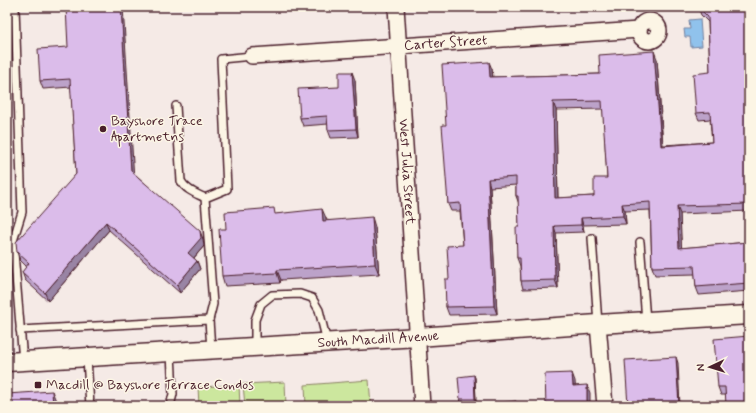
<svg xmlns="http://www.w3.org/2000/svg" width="756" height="413" font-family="Mynerve,sans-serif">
<rect width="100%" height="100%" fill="#f5eae6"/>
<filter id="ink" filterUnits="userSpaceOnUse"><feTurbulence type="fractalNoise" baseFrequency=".025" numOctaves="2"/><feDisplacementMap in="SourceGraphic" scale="8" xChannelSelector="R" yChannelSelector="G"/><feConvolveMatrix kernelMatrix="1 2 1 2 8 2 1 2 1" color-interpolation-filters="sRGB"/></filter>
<g filter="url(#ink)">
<g fill="#cce79e" stroke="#8b8364">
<path d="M369 380 371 406H306L305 385Z"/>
<path d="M285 382 286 406H245L243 384Z"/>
<path d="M239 385 240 406H199L198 387Z"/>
</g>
<path fill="#90c2ec" stroke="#74819f" d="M700 19 702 46 691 47 690 37H685L684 29H690L689 20Z"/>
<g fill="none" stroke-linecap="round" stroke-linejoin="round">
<defs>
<g id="service">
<path d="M15 7 22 212 13 241 23 361"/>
<path d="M176 106 181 181C186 190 195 193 205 198"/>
<path d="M592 238 598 324"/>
<path d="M640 242 646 321"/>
<path d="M20 330 209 320"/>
<path d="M255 347V320L261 304 272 295 300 294 312 298 319 310 327 342"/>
<path d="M211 349 209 320 213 304 205 198 227 189 221 59 252 56"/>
<path d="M87 358 90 406"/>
<path d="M170 406 173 394 171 353"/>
</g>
<g id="minor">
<path id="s1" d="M396 7 422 406"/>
<circle cx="649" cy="31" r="10"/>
<path id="s2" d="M252 56 639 30"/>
<path d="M598 324 605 406"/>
</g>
<g id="tertiary">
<path id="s3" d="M7 362 418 337 598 324 749 315"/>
</g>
</defs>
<use href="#service" stroke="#4a1f2b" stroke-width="10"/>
<use href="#minor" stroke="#4a1f2b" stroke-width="18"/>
<use href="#tertiary" stroke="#4a1f2b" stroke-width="21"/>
<use href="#service" stroke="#fcf5e5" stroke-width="7"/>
<use href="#minor" stroke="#fcf5e5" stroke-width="15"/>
<use href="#tertiary" stroke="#fcf5e5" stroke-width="18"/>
</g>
<g fill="#bca2c9" stroke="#4a1f2b" fill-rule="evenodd">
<path d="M698 7H749V211L680 214 681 248 749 242V291L699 295 696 287 695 274 655 275 652 267 650 210 625 211 626 224 583 225 584 232 556 233 558 288 523 289 521 281 520 266 517 258 519 227V204L516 196V185L490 187 497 314 449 315 446 307 449 279 463 245 460 211H451L448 204 446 125 492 69 493 77 600 74 657 59 663 145 712 142 710 119 699 120 696 113 710 72 708 22 701 15ZM603 109 607 178 594 196 558 198 556 110Z"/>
<path d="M68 47 134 173 203 239 204 246 194 258 197 261 200 269 180 293 109 230 48 301 25 280 22 272 27 267 20 260 17 252 76 174 71 87 43 89 40 81Z"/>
<path d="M355 80 358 137 331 138 328 130V124L303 126 300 118 339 87Z"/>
<path d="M277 214 326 218V220L375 227 379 274 281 280 280 283 225 286 222 276Z"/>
<path d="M749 336 725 395H721L718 387Z"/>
<path d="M474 375 475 378 476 402H461L460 399Z"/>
</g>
<g fill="#9984a4" stroke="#4a1f2b">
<path d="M121 7H123L134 179 131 171Z"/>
<path d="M654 51 657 59 663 153 661 146Z"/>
<path d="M489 62 492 69 493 85 490 77Z"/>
<path d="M352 72 355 80 358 137 356 129Z"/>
<path d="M553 102 556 110 558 205 555 198Z"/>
<path d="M488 179 490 187 497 314 494 306Z"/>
<path d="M622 204 625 211 626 224 623 216Z"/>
<path d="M677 206 680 214 682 256 679 248Z"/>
<path d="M322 209 326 218V231L323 221Z"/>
<path d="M372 217 375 227 379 274 375 264Z"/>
<path d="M581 218 583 225 584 232 581 225Z"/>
<path d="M106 222 109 230 48 301 45 293Z"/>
<path d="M554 226 556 233 558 288 555 280Z"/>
<path d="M200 231 203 239 204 246 191 261 188 253Z"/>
<path d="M197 261 200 269 180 293 177 285Z"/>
<path d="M277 270 281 280 280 283 277 273Z"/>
<path d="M676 357 678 363 680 406H679Z"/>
<path d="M572 373 575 381 576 394 573 386Z"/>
<path d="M474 375 475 378 476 402 475 399Z"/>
<path d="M587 385 590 393V406H587Z"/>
<path d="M52 391 56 401V406H53Z"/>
</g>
<g fill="#dbbcea" stroke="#4a1f2b" fill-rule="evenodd">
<path d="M66 7H121L131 171 200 231 201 238 188 253 197 261 177 285 106 222 45 293 22 272 29 263 17 252 16 242 76 174 70 79 40 81 38 49 68 47Z"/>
<path d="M698 7H749V204L677 206 679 248 749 242V283L696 287 694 266 652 267 650 202 622 204 623 216 581 218V225L554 226 555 280 521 281 520 258H517L516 227H519L518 196H516V177L488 179 494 306 446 307 445 279H449L447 246 463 245 460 203 448 204 442 125H446L442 65 489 62 490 77 600 74 599 55 654 51 661 146 712 142 710 112 696 113 693 74 710 72 708 17ZM602 101 607 178H594V196L555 198 553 102Z"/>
<path d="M339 72H352L356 129 328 130 327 116 300 118 298 89 339 87Z"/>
<path d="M274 208 275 214 322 209 323 221 372 217 375 264 277 270V273L222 276 219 229H226L225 212Z"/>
<path d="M749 336V406H726L725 387H718L714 339Z"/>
<path d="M676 357 679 406H628L625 360Z"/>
<path d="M572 373 573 386 587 385V406H546L545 374Z"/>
<path d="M474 375 475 399H460L458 377Z"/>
<path d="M52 391 53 406H7V394Z"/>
<path d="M516 401 517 406H475Z"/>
</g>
</g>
<g fill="#4a1f2b" stroke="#fcf5e5" stroke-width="1.5">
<circle cx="103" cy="129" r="4"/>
<rect x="34" y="381" width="8" height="8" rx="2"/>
</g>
<g text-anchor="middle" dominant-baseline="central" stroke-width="3" stroke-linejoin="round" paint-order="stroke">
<g font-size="14" fill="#4a1f2b" stroke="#fcf5e5">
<text stroke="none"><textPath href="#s2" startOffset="194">Carter Street</textPath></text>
<text stroke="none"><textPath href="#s1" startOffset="165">West Julia Street</textPath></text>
<text stroke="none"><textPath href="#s3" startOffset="372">South Macdill Avenue</textPath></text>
</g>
<g font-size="14" fill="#4a1f2b" stroke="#fcf5e5" text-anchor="start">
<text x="111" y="121">Bayshore Trace<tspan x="111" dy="16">Apartmetns</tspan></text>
<text x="46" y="385">Macdill @ Bayshore Terrace Condos</text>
</g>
</g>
<rect width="756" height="413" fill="none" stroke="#fcf5e5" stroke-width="24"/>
<rect x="12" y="12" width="732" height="389" fill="none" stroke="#4a1f2b" stroke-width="1.5" filter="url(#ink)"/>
<g transform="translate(710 367) rotate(266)" stroke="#fcf5e5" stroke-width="3" paint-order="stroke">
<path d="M0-3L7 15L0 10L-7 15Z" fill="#4a1f2b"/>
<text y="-6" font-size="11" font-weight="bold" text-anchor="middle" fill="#4a1f2b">N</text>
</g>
</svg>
